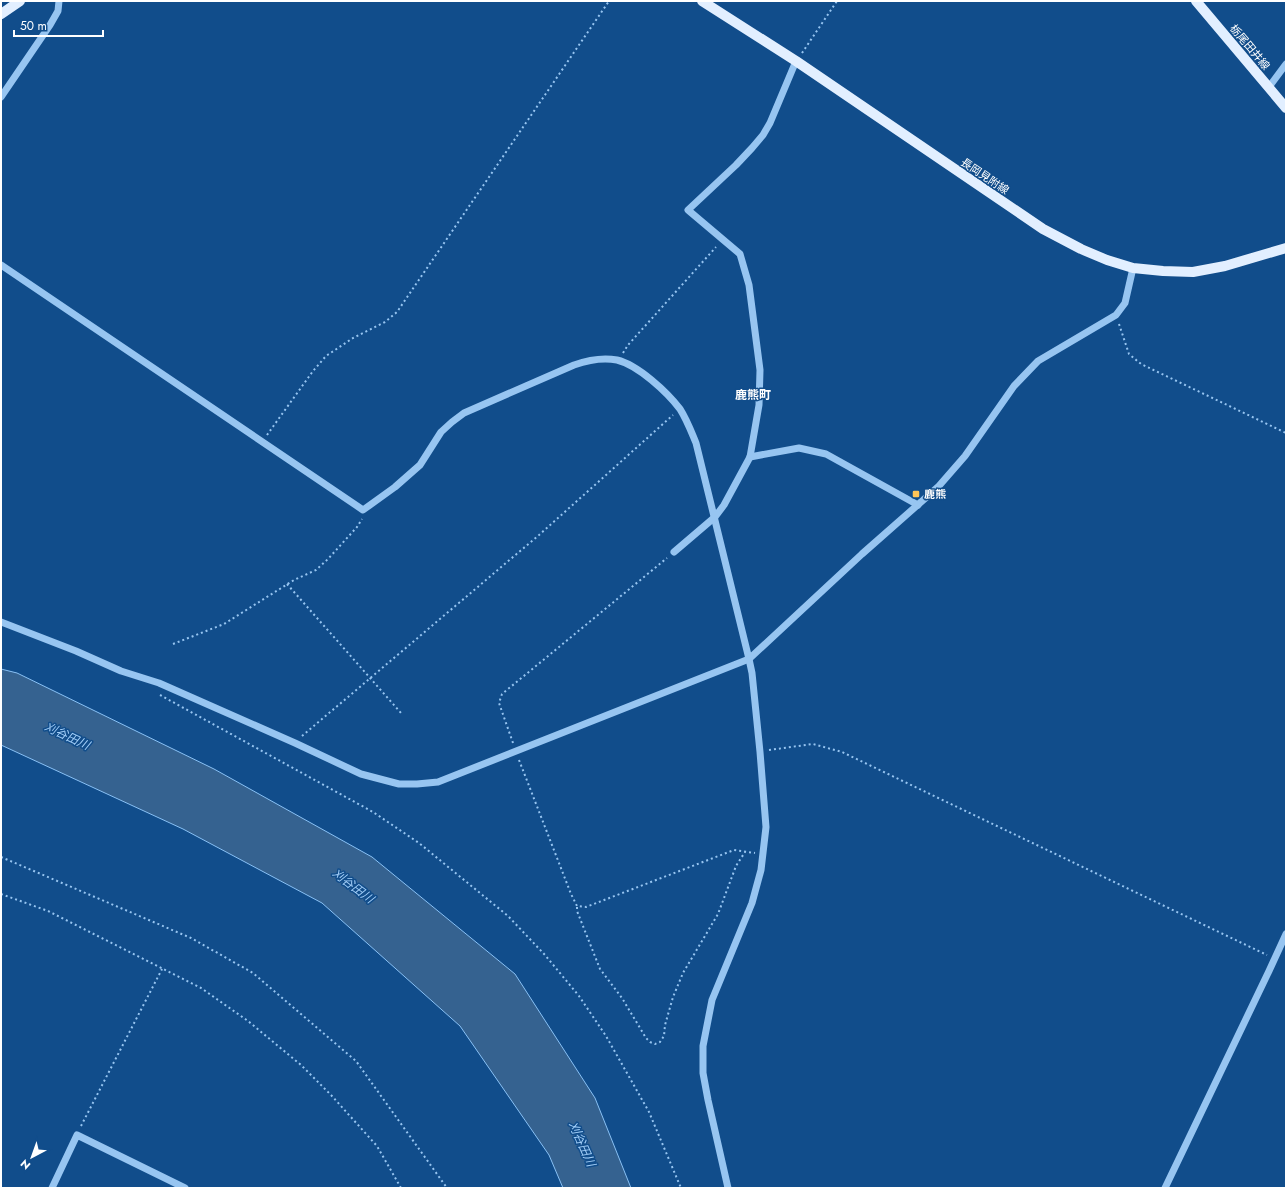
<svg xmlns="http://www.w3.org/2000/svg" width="1287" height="1189" font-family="Jost,'Noto Sans JP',sans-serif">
<rect width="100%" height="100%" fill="#114d8b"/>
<path fill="#356290" stroke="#89c1f5" d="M1 669 17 673 214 769 372 857 515 974 595 1098 631 1188H563L549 1155 460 1026 322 903 183 829 1 745Z"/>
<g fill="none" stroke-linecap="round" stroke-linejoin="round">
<g stroke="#97c5f1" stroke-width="2" stroke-dasharray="2 3" stroke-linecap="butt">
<path d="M802 53 837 1"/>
<path d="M1119 324 1129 354 1141 364 1286 433"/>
<path d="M623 353 628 345 716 247"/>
<path d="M267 435 313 371 326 356 353 338 385 322 397 312 609 1"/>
<path d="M287 584 401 713"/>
<path d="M173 644 224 624 294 580 316 570 328 559 357 527 362 519"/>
<path d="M160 695 373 812 419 843 508 916 545 955 579 996 606 1036 649 1112 681 1188"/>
<path d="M302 736 539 535 673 415"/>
<path d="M513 743 499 703 502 694 667 558"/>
<path d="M769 750 813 744 842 752 1267 955"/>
<path d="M519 760 571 894 577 906 586 907 734 850 755 853"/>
<path d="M1 857 191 938 253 973 356 1061 447 1188"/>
<path d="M1 894 48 911 201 988 248 1021 301 1065 331 1095 377 1146 401 1188"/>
<path d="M577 907V911L600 969 622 998 646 1038 650 1042 655 1044 660 1042 664 1036 665 1025 673 997 683 973 718 914 736 866 745 852"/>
<path d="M81 1126 162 969"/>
</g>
<g stroke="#97c5f1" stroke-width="7">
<path d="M1269 87 1286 64"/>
<path d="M1 97 50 25 58 11 59 1"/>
<path d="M1 265 363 510 395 487 420 465 441 432 452 422 464 413 574 365C588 360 602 357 617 360 638 365 667 392 680 409 687 420 691 431 696 443L749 659 752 673 760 752 766 827 761 870 752 903 712 1000 703 1046V1073L708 1100 728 1188"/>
<path d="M750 457 799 448 826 454 918 505"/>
<path d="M674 552 715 517 724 505 750 457 759 405 760 370 749 285 740 254 688 210 736 165 752 148 763 135 770 123 796 61"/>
<path d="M1 622 76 651 121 671 159 683 295 743 361 774 399 784H417L438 782 749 659 862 554 938 487 965 456 1014 386 1038 361 1116 315 1125 303 1133 268"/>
<path d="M52 1188 77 1135 185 1188"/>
<path d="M1165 1188 1269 971 1286 934"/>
</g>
<g stroke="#e2efff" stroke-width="10">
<path d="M702 1 796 61 1043 229 1081 249 1107 260 1133 268 1163 271 1193 272 1225 266 1286 248"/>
<path d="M1196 1 1286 108"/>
<path d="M1 14 20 1"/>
</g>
</g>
<rect fill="#ffc558" stroke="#114d8b" stroke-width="1.5" x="912" y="490" width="8" height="8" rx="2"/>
<g text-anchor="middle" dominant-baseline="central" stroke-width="3" stroke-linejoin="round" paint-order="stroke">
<g font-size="11" fill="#fff" stroke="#114d8b">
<text transform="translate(1250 47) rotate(50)">栃尾田井線</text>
<text transform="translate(985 176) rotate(34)">長岡見附線</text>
</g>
<g font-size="11" font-weight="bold" fill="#fff" stroke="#114d8b" text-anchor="start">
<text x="924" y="494">鹿熊</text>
</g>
<g font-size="12" font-weight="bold" fill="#fff" stroke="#114d8b">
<text x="753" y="395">鹿熊町</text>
</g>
<g font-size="12" font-style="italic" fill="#a3cff9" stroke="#114d8b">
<text transform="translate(67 736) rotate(25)">刈谷田川</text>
<text transform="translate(353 886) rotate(37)">刈谷田川</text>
<text transform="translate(582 1144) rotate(66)">刈谷田川</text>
</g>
</g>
<rect width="1287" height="1189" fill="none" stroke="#ffffff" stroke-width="4"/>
<g transform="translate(32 1157) rotate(221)" stroke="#114d8b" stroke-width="3" paint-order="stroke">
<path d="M0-3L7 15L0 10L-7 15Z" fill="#ffffff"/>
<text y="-6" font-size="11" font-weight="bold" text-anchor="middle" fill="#ffffff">N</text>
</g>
<path d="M14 30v6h89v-6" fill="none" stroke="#ffffff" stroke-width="2"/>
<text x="20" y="30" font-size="12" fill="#ffffff" stroke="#114d8b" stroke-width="3" paint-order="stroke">50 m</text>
</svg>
